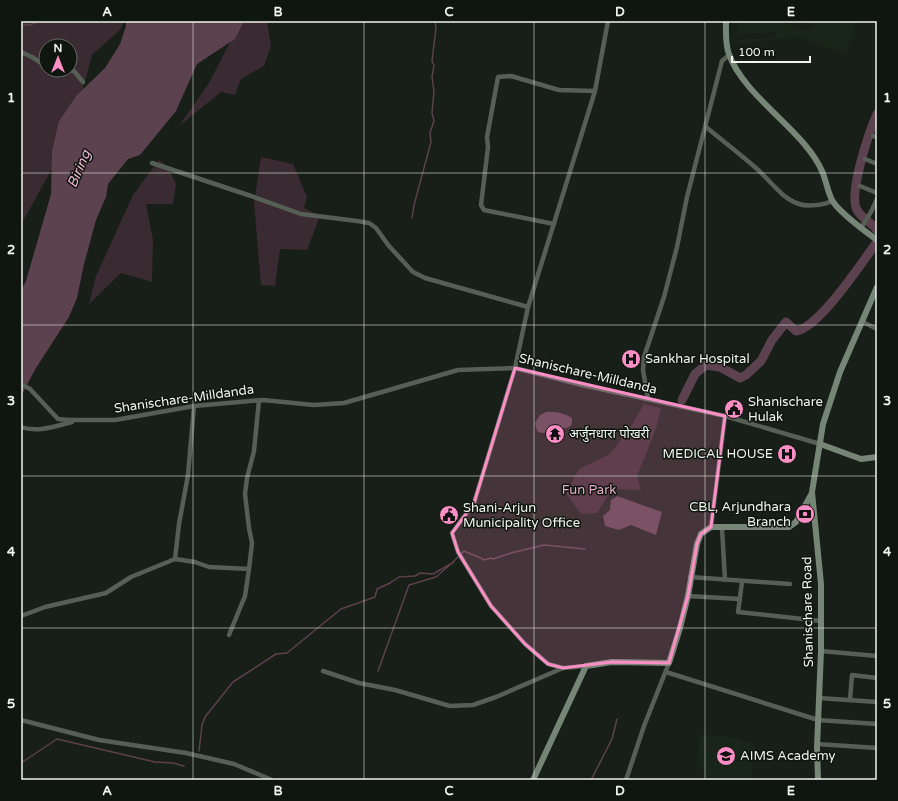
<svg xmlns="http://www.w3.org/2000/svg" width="898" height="801" font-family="'Varela Round','Noto Sans Devanagari',sans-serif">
<rect width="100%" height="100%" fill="#181e18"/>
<g fill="#1a251a">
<path d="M738 21H773L785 23 805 31 811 30 814 21H851L856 23 846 52 841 53 796 36 753 43H736V40L759 39 776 36 775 31 763 33 737 34Z"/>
<path d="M700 734 724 736 752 743 756 749 750 780H708L697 762Z"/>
</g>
<g fill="#3a2a31" fill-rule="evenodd">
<path d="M21 21H124L120 30 92 55 78 107 53 167 23 221 21 229ZM46 46H70V70H46Z"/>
<path d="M239 21H267L271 46 264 66 241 79 235 95 221 92 179 126 209 83 239 25Z"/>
<path d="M261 157 293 164 307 197 304 208 320 216 307 250 280 249 275 286 261 285 254 203Z"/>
<path d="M159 160 167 166 176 184 173 204H146L153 240 152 282 121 273 89 304 96 276 133 195Z"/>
<path d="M644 404 661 408 656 429 637 476 641 490 612 489 597 513 581 514 566 493 579 469 610 454 630 428Z"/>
</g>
<g fill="#5c414e">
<path d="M126 21H244L235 39 197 64 176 111 140 155 128 159 108 184 106 197 96 220 84 264 77 298 69 317 36 368 21 396V291L26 281 51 194 52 151 59 121 77 95 105 68 120 44 126 26Z"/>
<path d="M546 412C555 411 564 413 572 418V424C566 432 561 426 554 425 548 430 545 436 537 431L535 423 540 415Z"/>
<path d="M617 496 662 512 656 535 631 525 619 530 605 526 603 516 610 510 611 500Z"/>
</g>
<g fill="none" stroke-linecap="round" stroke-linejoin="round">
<g stroke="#5c414e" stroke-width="1.5">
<path d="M21 28 24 25H30L39 21"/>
<path d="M412 218 414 205 431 142 430 133 434 121 432 113 434 91 432 77 434 65 432 61 436 28 435 21"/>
<path d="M453 562 464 551 485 560 490 558 493 559 511 553 544 545 585 549"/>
<path d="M378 671 409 585 436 577 451 564"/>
<path d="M199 751 202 725 205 717 233 682 276 654 287 653 341 609 375 597 377 589 390 583 399 577 415 576 420 573 433 574 454 562"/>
<path d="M21 763 57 739 155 762 173 763 184 766"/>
<path d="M591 780 612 739 617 719"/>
</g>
<g stroke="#5c414e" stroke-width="9">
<path d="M877 114C869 132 848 194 857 210 862 219 871 222 877 230"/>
<path d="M682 400 695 374 706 365 720 367 740 378 746 375 761 361 772 340 786 322 796 331C820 327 862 262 877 242"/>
</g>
<g stroke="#555f56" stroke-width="4.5">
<path d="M21 52 32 57 46 66"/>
<path d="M67 70 74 71 83 82"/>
<path d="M706 127C723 141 740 154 756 168 770 180 781 198 799 204 808 207 824 205 832 201"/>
<path d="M873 136 877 137"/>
<path d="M865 159 877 164"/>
<path d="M152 163 251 196 301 214 357 221 369 223 376 228 389 246 413 272 425 278 528 307"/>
<path d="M860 186 877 193"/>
<path d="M554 224 484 210 481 205 488 147 487 137 498 77 511 76 559 90 595 91"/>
<path d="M861 228 871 212 877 199"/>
<path d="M863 322 877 329"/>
<path d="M21 384 30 389 58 419 69 420H115L194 406 263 400 314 405 344 403 458 370 515 368 582 385 725 416 820 444"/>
<path d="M648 399 643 370 644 357 664 297 677 247 687 197 722 61 729 55"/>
<path d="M21 427C38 433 55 426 72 422"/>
<path d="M711 527 725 416"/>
<path d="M722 528 725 580"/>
<path d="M175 559 179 524 188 475 194 406"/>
<path d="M690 577 790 584"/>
<path d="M742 582 738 612 821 621"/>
<path d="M688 596 740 599"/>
<path d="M21 616 45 607 106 593 131 577 175 559 195 562 209 567 249 569 252 543 249 528 245 494 247 478 254 451 259 400"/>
<path d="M229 635 245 596 249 569"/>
<path d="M821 651 877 656"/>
<path d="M586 666 563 668 548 664 525 644 491 606 458 552 452 533 474 503 515 368 528 307 595 91 608 21"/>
<path d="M323 671 359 683 395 690 450 706 473 705 496 697 563 668"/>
<path d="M666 672 818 720 877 724"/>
<path d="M819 698 877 702"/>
<path d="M850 700 852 675 877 678"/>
<path d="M21 720 99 740 186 753 234 764 272 780"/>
<path d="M817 744 877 748"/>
<path d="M626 780 644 726 669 663"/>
</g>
<g stroke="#768576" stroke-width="6">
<path d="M726 21C726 32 725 44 729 54 740 87 783 118 805 145 811 152 818 162 822 171 826 180 827 190 832 200 838 211 866 232 877 240"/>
<path d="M820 444 861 459 877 457"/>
<path d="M533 780 586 666 612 662 669 663 680 628 688 596 697 544 701 534 711 527H789L796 522 812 493"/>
<path d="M818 780 817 747 821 651V584L812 492 823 424 840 372 877 287"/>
</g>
</g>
<path fill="#fb8fc5" fill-opacity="0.2" stroke="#fb8fc5" stroke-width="3" stroke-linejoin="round" d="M515 368 725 416 711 527 701 534 697 544 688 596 669 663 612 662 563 668 548 664 525 644 491 606 458 552 452 533 474 503Z"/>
<path fill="none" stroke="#eff4ef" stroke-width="1" stroke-opacity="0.55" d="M193 21V780M364 21V780M534 21V780M705 21V780M21 173H877M21 325H877M21 476H877M21 628H877"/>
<defs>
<symbol id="hospital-disc" viewBox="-11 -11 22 22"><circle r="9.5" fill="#fb8fc5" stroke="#0f150f"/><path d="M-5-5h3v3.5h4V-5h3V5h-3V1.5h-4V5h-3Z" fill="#111"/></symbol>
<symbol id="civic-disc" viewBox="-11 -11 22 22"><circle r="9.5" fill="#fb8fc5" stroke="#0f150f"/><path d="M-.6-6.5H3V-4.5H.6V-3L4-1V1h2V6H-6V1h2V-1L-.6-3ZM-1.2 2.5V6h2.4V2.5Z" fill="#111"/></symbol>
<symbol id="temple-disc" viewBox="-11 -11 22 22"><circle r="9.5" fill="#fb8fc5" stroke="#0f150f"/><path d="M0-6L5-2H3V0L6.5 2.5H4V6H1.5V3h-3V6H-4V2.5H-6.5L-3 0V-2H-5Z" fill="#111"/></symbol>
<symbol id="bank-disc" viewBox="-11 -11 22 22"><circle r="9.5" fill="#fb8fc5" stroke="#0f150f"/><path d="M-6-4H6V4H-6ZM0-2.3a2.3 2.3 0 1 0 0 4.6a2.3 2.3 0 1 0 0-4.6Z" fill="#111"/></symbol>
<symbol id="school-disc" viewBox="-11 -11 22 22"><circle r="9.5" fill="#fb8fc5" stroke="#0f150f"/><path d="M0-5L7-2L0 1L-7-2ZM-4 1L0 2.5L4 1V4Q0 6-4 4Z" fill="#111"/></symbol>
</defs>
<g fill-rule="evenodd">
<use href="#hospital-disc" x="620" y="348" width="22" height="22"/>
<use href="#civic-disc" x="723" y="398" width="22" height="22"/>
<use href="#temple-disc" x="544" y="423" width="22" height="22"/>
<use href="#hospital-disc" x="776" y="443" width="22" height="22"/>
<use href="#bank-disc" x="794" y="503" width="22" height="22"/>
<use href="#civic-disc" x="438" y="504" width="22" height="22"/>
<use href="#school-disc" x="715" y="745" width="22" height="22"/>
</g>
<g text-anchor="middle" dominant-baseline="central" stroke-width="3" stroke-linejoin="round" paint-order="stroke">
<g font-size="13" fill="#eff4ef" stroke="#0f150f" text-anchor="start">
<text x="645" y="359">Sankhar Hospital</text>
<text x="748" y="402">Shanischare<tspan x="748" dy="15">Hulak</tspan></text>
<text x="569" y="434">अर्जुनधारा पोखरी</text>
<text x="773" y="454" text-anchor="end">MEDICAL HOUSE</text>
<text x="791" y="507" text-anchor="end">CBL, Arjundhara<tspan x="791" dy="15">Branch</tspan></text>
<text x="463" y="508">Shani-Arjun<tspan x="463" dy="15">Municipality Office</tspan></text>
<text x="740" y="756">AIMS Academy</text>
</g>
<g font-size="13" fill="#eff4ef" stroke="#0f150f">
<text transform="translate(588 374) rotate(13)">Shanischare-Milldanda</text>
<text transform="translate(184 399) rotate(-8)">Shanischare-Milldanda</text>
<text transform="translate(808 612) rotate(-91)">Shanischare Road</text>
</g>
<g font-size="13" fill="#e4adc7" stroke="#0f150f">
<text x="589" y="490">Fun Park</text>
</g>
<g font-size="14" font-style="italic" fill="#ecb5ce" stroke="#0f150f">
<text transform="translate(79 169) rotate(-67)">Biring</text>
</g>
</g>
<rect width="898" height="801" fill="none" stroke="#0f150f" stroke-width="44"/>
<g transform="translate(58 58)"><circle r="19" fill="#0f150f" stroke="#696e69"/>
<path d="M0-3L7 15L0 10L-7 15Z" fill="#fb8fc5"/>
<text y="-6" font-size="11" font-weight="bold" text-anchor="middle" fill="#eff4ef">N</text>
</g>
<path d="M732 56v6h78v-6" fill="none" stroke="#eff4ef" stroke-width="2"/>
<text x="738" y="56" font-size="12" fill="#eff4ef" stroke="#0f150f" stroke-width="3" paint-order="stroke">100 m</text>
<rect x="22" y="22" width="854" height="757" fill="none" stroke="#eff4ef" stroke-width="1.5"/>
<g font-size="13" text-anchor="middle" font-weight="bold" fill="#eff4ef">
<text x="107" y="16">A</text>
<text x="278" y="16">B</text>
<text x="449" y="16">C</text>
<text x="620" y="16">D</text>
<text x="791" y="16">E</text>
<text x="11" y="102">1</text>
<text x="887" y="102">1</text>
<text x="11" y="254">2</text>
<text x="887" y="254">2</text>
<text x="11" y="405">3</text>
<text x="887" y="405">3</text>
<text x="11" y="556">4</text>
<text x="887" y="556">4</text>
<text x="11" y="708">5</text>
<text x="887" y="708">5</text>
<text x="107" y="795">A</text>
<text x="278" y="795">B</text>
<text x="449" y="795">C</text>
<text x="620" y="795">D</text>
<text x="791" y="795">E</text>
</g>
</svg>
